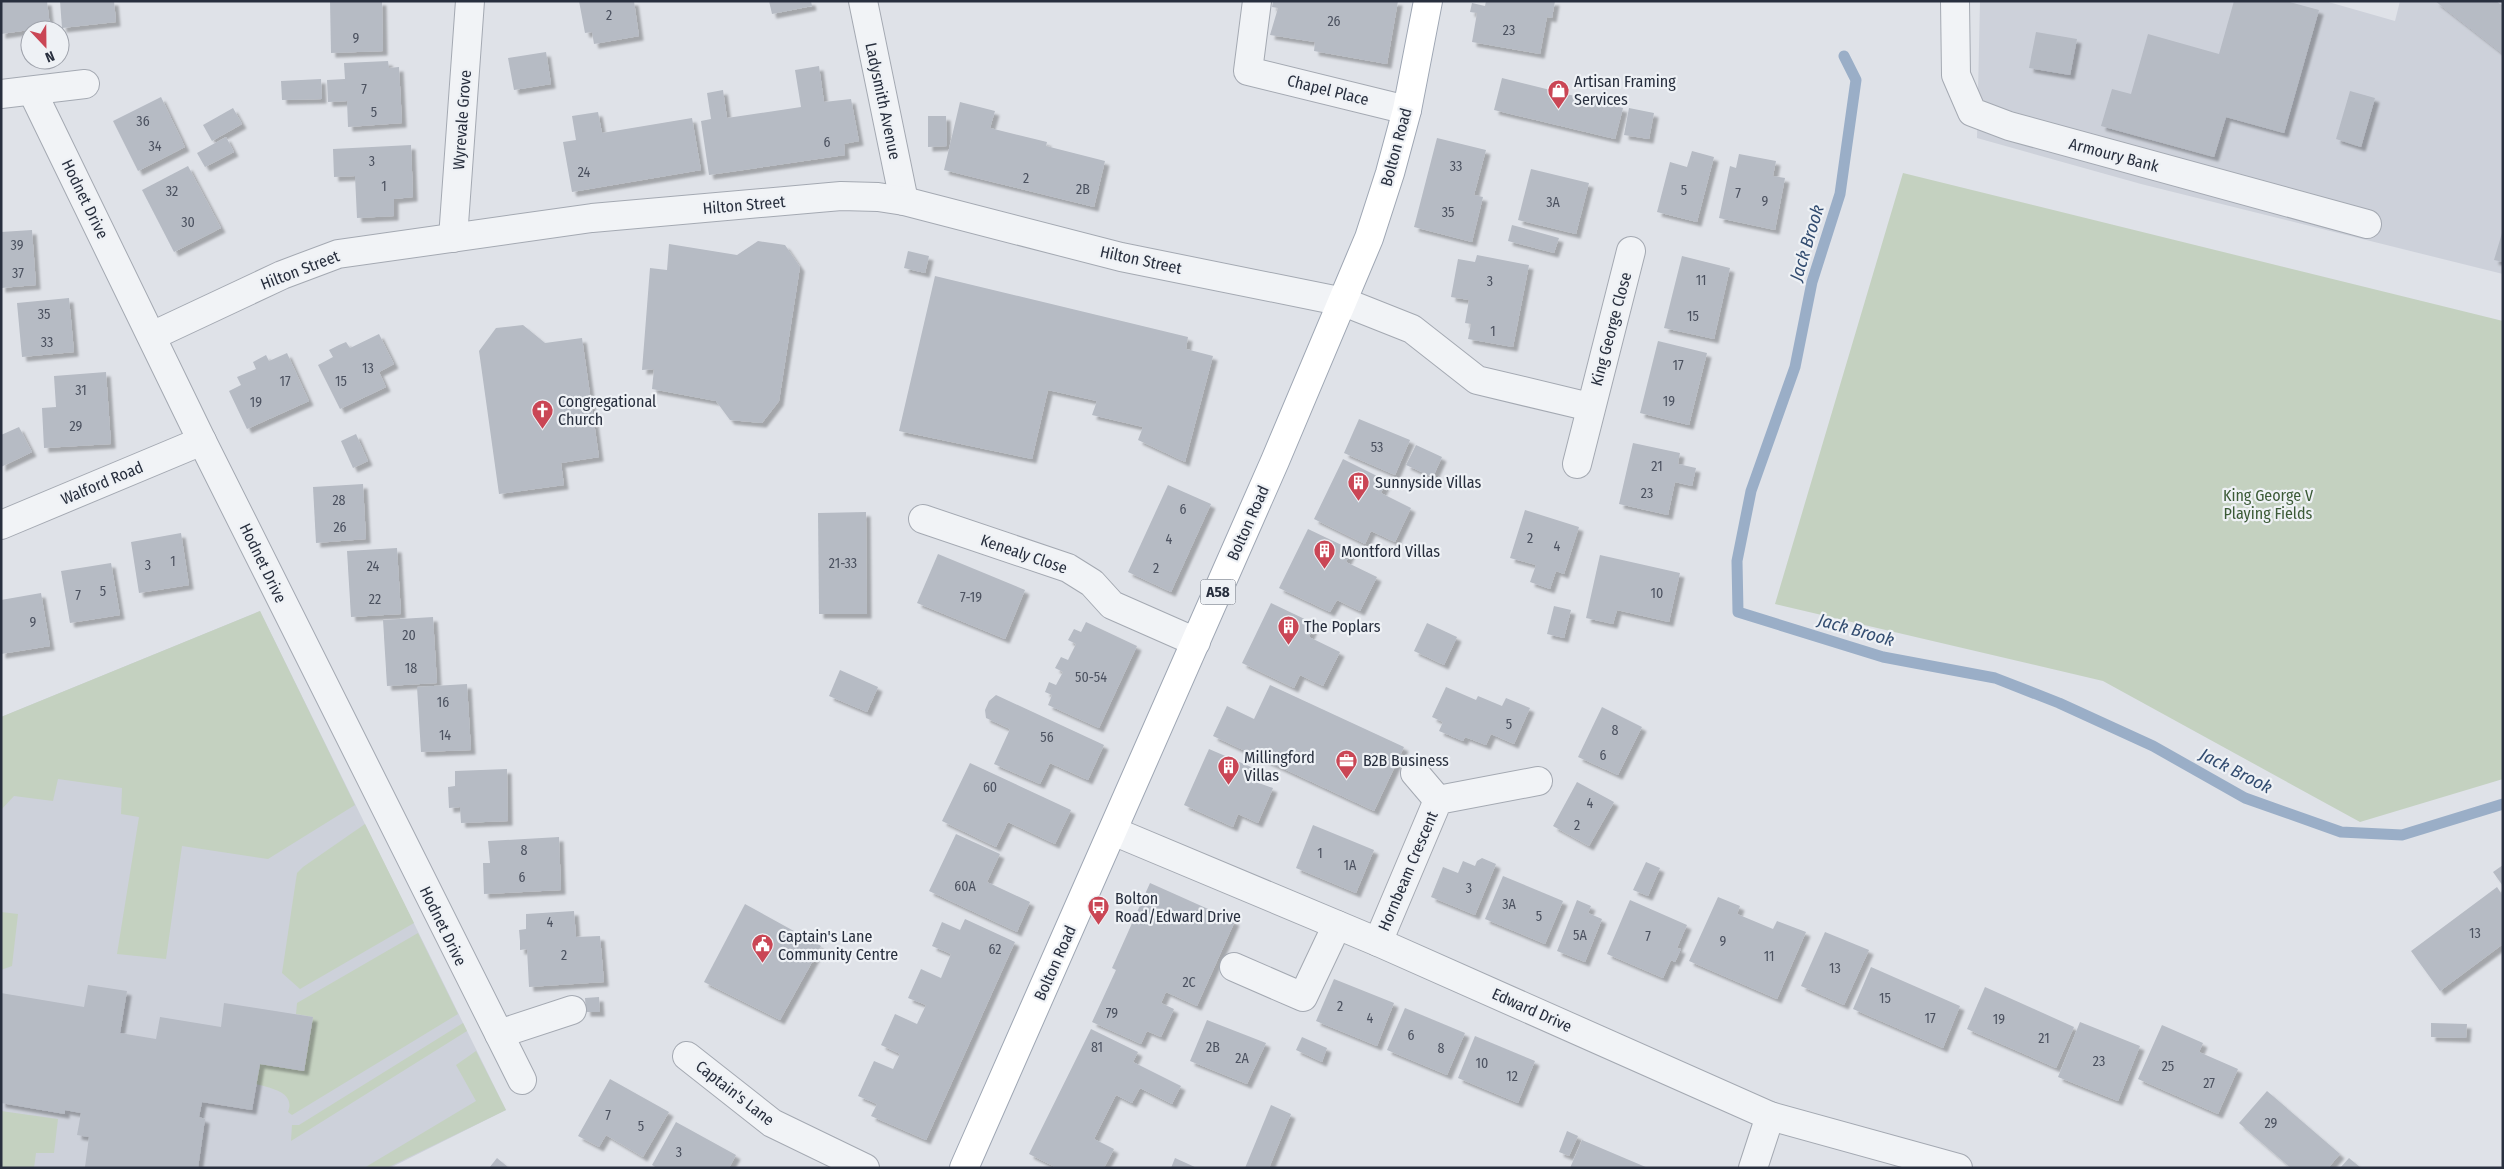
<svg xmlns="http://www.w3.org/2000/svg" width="2504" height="1169" font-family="'Fira Sans Condensed',sans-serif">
<defs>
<filter id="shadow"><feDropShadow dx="4.5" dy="4.5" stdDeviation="1" flood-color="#0004"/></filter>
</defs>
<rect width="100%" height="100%" fill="#dfe2e8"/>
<g fill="#cdd1da">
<path d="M1980 1H2325L2395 21 2400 1H2503V274L2141 184 1977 138Z"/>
<path d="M260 611 506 1110 390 1168H1V717Z"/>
</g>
<g fill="#c4d1c0">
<path d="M1903 173 2503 321V779L2360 822 2103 681 1775 604Z"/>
<path d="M260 611 355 805 268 859 182 846 166 959 117 954 139 817 121 814 122 788 58 779 53 801 14 796 1 810V717Z"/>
<path d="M365 824 414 923 300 989 282 973 297 873 303 867Z"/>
<path d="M1 912 18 914 12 966 1 970Z"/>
<path d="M418 933 458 1014 292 1115 288 1112C296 1092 270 1088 256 1084L260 1064 304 1071 313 1017 296 1014 297 1003Z"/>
<path d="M463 1023 467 1031 291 1141 292 1125H299Z"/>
<path d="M476 1051 506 1110 387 1168H364L476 1101 456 1065Z"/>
<path d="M1 1111 58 1119 54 1153H36L34 1168H1Z"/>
</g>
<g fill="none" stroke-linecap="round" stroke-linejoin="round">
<path stroke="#9aaec7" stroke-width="11" d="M1844 56 1856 80 1840 194 1812 282 1795 367 1751 491 1737 561 1738 612 1883 657 1995 678 2059 703 2153 746 2245 798 2341 832 2402 835 2503 804"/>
</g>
<g fill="#b6bbc4" filter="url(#shadow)">
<path d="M1 1H47L50 27 1 34Z"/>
<path d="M60 1H114L116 22 62 28Z"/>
<path d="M330 1H382L383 51 331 53Z"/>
<path d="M579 1H634L639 36 594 44 592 32 585 33Z"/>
<path d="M769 1H811L812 6 772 14Z"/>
<path d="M1273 1H1398L1387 64 1314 51 1315 42 1270 35 1278 8 1272 7Z"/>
<path d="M1486 1H1555L1552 18 1547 17 1540 54 1472 42 1477 13 1470 12 1472 3 1485 6Z"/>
<path d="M2234 1H2286L2319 10 2284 133 2226 117 2214 157 2101 126 2112 89 2131 94 2148 34 2219 54Z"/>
<path d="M2435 1H2496L2503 6V54Z"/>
<path d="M2036 32 2077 39 2070 75 2029 68Z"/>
<path d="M546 52 551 84 514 90 508 58Z"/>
<path d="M388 61 389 68 399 67 402 123 348 127 347 101 328 102 327 80 345 79 344 63Z"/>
<path d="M819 66 824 102 851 99 859 141 844 144 845 155 709 175 701 121 711 119 707 93 723 90 727 118 801 107 795 70Z"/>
<path d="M1502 78 1623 108 1615 139 1494 110Z"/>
<path d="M321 79 322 99 282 100 281 81Z"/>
<path d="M2350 91 2375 98 2361 147 2336 139Z"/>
<path d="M161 97 185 147 138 171 113 121Z"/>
<path d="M960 102 995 111 990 128 1047 142 1046 146 1105 161 1094 207 944 170Z"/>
<path d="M233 108 242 124 212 141 203 125Z"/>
<path d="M1629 108 1654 113 1649 139 1624 135Z"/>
<path d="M598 112 602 133 692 118 701 170 572 192 563 142 576 140 572 116Z"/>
<path d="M928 116H946L947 146 928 147Z"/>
<path d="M226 137 234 152 205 167 197 153Z"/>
<path d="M1437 138 1486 150 1474 195 1483 197 1472 242 1414 227Z"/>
<path d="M411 145 413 197 394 199V216L357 218 355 176 334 177 333 149Z"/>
<path d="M1692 151 1714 157 1697 222 1657 212 1670 162 1687 167Z"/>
<path d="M1739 154 1776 161 1773 176 1785 178 1775 230 1719 218 1730 166 1736 168Z"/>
<path d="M188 166 221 228 174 252 142 190Z"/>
<path d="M1531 169 1589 183 1576 234 1518 220Z"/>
<path d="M1512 225 1559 238 1554 253 1508 241Z"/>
<path d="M32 230 36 285 1 288V232Z"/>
<path d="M2502 233H2503V262L2494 260Z"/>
<path d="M758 241 785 245 800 267 779 401 762 423 730 420 716 401 652 389 654 369 642 370 650 268 667 270 669 244 737 255Z"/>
<path d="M908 251 929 256 925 273 904 268Z"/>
<path d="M1477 255 1529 265 1513 347 1468 339 1471 324 1465 323 1469 300 1451 297 1458 259 1475 262Z"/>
<path d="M1682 256 1730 268 1714 339 1664 328Z"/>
<path d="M935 276 1188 337 1186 349 1213 356 1185 462 1138 440 1143 427 1092 415 1097 401 1048 390 1032 459 899 431Z"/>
<path d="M69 298 74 352 22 357 17 303Z"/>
<path d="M523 325 545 343 582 338 599 457 561 463 564 485 499 494 479 351 496 328Z"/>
<path d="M379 334 394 364 379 372 386 387 340 409 318 365 333 357 329 350 339 345 346 342 350 348Z"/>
<path d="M1658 341 1707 353 1689 425 1640 413Z"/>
<path d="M287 353 309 401 247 429 229 391 241 385 237 377 256 369 253 362 266 355 269 361Z"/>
<path d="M106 372 111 444 44 448 42 408 56 407 54 376Z"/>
<path d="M1359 419 1410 440 1395 475 1344 453Z"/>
<path d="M19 427 32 452 1 467V435Z"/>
<path d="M356 434 368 461 353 468 341 441Z"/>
<path d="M1633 443 1680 453 1678 464 1696 468 1692 486 1675 482 1668 515 1619 504Z"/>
<path d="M1416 445 1442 457 1433 477 1406 465Z"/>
<path d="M1343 459 1387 481 1381 493 1411 508 1395 542 1371 531 1365 544 1314 519Z"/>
<path d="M363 484 366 539 316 543 313 487Z"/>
<path d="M1168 485 1211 504 1171 592 1128 572Z"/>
<path d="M1525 510 1579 527 1564 574 1556 571 1550 589 1530 582 1536 565 1510 558Z"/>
<path d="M866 512 867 614H819L818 513Z"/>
<path d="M1308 529 1352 550 1346 562 1377 577 1360 611 1337 600 1330 612 1279 588Z"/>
<path d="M181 533 189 585 139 593 131 542Z"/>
<path d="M397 548 401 614 351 617 347 551Z"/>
<path d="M938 554 1025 590 1005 639 917 603Z"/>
<path d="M1600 555 1680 573 1669 622 1617 610 1613 624 1586 618Z"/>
<path d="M111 563 120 615 70 623 61 571Z"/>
<path d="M41 593 50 646 1 654V600Z"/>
<path d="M1271 603 1315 624 1309 637 1340 652 1323 686 1300 675 1294 688 1242 663Z"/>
<path d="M1554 606 1571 610 1564 638 1547 634Z"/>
<path d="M433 617 437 683 387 686 383 620Z"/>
<path d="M1086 622 1137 646 1099 728 1048 705 1052 695 1045 692 1049 682 1056 685 1063 672 1055 668 1061 657 1068 660 1076 644 1068 640 1074 629 1081 632Z"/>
<path d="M1427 623 1457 637 1444 665 1414 651Z"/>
<path d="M840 670 878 687 867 712 829 696Z"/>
<path d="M467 684 471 750 421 752 417 687Z"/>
<path d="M1270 685 1404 747 1374 811 1213 736 1227 706 1254 719Z"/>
<path d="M1446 687 1476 700 1478 696 1502 706 1506 698 1530 708 1514 744 1491 734 1486 745 1465 737 1463 741 1439 731 1443 722 1432 717Z"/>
<path d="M996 695 1104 745 1088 780 1050 763 1040 784 994 764 1010 729 986 718 985 710 989 701Z"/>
<path d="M1602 707 1642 727 1618 775 1578 757Z"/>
<path d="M1209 749 1258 770 1253 781 1273 788 1258 823 1238 814 1233 827 1184 805Z"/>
<path d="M970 763 1071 810 1055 844 1008 822 996 847 942 821Z"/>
<path d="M507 769 508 821 461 823 460 807 449 808 448 787 455 786V771Z"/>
<path d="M1577 782 1614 802 1589 846 1553 826Z"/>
<path d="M1313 825 1374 850 1356 893 1296 868Z"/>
<path d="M956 834 1000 854 987 882 1030 902 1017 932 929 891Z"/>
<path d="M559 837 561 890 484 894 483 863H490L488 841Z"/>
<path d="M1482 858 1496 864 1475 915 1431 897 1443 867 1458 873 1463 861 1475 866 1477 861Z"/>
<path d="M1646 862 1660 868 1648 896 1633 890Z"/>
<path d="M2503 865V886L2493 872Z"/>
<path d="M1503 876 1563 901 1545 944 1485 919Z"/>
<path d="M1150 883 1235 921 1197 1006 1166 992 1161 1003 1174 1009 1161 1037 1147 1031 1141 1044 1092 1022 1116 970 1112 968Z"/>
<path d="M2497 887 2503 896V944L2440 991 2411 951Z"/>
<path d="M1718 897 1740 906 1737 914 1773 929 1777 921 1806 932 1777 999 1689 961Z"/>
<path d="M1577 900 1591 906 1588 913 1602 919 1585 962 1557 951Z"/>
<path d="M1630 900 1687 925 1677 948 1681 949 1675 962 1671 960 1663 978 1607 954Z"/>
<path d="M745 904 821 946 780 1020 704 982Z"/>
<path d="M574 911 576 937 600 936 604 982 529 987 527 949 520 950V941L519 930 526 929V914Z"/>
<path d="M965 919 1015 942 926 1140 871 1116 877 1104 858 1096 874 1061 893 1069 900 1054 881 1045 895 1014 917 1024 926 1005 908 998 921 969 941 978 951 954 932 946 942 922 960 930Z"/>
<path d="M1825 932 1869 950 1844 1005 1801 986Z"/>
<path d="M1871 967 1960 1006 1943 1048 1853 1009Z"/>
<path d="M1334 979 1394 1003 1377 1046 1316 1021Z"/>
<path d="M88 985 127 991 120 1033 156 1039 160 1017 221 1027 224 1003 313 1017 304 1071 260 1064 252 1110 202 1102 199 1117 205 1119 198 1168 85 1167 89 1137 77 1135 81 1113 65 1110V1114L1 1103V993L84 1007Z"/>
<path d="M1985 987 2074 1027 2056 1068 1967 1029Z"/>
<path d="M599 997 600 1012H586L585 998Z"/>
<path d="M1405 1008 1465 1033 1447 1075 1387 1050Z"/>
<path d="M1207 1020 1266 1043 1247 1084 1190 1061Z"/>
<path d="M2080 1022 2140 1046 2118 1101 2058 1077Z"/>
<path d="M2431 1023 2467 1024 2466 1038 2431 1037Z"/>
<path d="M2162 1025 2203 1043 2199 1052 2238 1069 2218 1114 2138 1079Z"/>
<path d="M1091 1029 1138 1052 1133 1062 1181 1086 1172 1104 1140 1088 1132 1103 1116 1095 1094 1139 1114 1149 1104 1168H1057L1029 1154Z"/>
<path d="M1475 1036 1535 1061 1518 1103 1458 1078Z"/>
<path d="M1302 1037 1327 1048 1322 1062 1296 1050Z"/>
<path d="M610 1079 669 1112 643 1157 606 1135 599 1147 578 1136Z"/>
<path d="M2267 1091 2340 1154 2328 1168H2291L2239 1123Z"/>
<path d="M1271 1105 1291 1114 1269 1168H1245Z"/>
<path d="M676 1122 736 1155 729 1168H657L652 1165Z"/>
<path d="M1567 1131 1578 1136 1569 1156 1559 1152Z"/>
<path d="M1582 1140 1622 1157 1648 1168H1570Z"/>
<path d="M497 1158 509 1168H489Z"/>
<path d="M1175 1158 1197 1168H1171Z"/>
<path d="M2349 1158 2361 1168H2340Z"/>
</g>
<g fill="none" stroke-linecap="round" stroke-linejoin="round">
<defs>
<g id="minor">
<path d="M863 1 904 201"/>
<path d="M1257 1 1248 71 1407 110"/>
<path d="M1955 1 1956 75 1972 112 2009 126 2367 224"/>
<path d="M32 91 202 441 499 1034"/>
<path d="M1 94 85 84"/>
<path d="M453 238 470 1"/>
<path d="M152 336 282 275 338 254 592 218 841 196 878 197 904 201 1121 257 1344 302 1412 329 1477 380 1590 407"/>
<path d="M1577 464 1631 251"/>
<path d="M923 519 1068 568 1092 583 1112 605 1196 642"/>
<path d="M1 525 202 441"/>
<path d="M1415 773 1438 800"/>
<path d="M1113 831 1378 942 1770 1116 1958 1168"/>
<path d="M1378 942 1438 800 1538 781"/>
<path d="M1234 967 1303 997 1337 925"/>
<path d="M687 1056 772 1123 865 1168"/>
<path d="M522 1080 499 1034 572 1010"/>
<path d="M1753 1168 1770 1116"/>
</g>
<path id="primary" d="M964 1168 1275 461 1369 238 1390 173 1407 110 1428 1"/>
</defs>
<use href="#minor" stroke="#a4a9b2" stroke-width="30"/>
<use href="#primary" stroke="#9ea6b3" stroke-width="30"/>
<use href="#minor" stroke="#f1f3f6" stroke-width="28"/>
<use href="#primary" stroke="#fff" stroke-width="28"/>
</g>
<defs>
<symbol id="shop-pin" viewBox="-11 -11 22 30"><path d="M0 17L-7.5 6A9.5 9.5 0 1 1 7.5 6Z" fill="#ca4655" stroke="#eef1f5"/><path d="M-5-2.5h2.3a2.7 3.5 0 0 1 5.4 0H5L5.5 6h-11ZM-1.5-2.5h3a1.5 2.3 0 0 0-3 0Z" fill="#fff"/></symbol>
<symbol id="church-pin" viewBox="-11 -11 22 30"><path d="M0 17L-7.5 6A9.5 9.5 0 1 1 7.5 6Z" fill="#ca4655" stroke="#eef1f5"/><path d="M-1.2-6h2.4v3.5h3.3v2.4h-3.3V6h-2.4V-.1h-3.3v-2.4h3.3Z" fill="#fff"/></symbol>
<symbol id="building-pin" viewBox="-11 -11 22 30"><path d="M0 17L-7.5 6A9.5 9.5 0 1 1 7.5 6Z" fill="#ca4655" stroke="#eef1f5"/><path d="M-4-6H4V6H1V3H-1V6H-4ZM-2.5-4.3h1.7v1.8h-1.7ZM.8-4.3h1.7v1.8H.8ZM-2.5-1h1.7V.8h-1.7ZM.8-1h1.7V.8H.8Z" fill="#fff"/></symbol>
<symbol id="office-pin" viewBox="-11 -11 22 30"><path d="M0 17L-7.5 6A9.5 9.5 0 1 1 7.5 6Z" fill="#ca4655" stroke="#eef1f5"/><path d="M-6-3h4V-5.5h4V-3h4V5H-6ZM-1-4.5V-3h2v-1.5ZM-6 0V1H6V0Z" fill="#fff"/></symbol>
<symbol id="bus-pin" viewBox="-11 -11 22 30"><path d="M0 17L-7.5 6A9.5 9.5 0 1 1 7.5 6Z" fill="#ca4655" stroke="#eef1f5"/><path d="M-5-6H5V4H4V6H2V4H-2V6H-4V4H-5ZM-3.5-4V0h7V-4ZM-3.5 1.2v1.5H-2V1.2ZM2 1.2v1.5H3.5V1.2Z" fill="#fff"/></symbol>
<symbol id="civic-pin" viewBox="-11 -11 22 30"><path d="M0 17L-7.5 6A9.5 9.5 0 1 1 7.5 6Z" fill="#ca4655" stroke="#eef1f5"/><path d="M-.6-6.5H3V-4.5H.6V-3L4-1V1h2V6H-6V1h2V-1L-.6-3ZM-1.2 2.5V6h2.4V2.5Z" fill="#fff"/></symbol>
</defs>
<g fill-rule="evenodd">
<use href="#shop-pin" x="1546" y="78" width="25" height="34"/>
<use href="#church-pin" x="530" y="398" width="25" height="34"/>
<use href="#building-pin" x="1346" y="470" width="25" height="34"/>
<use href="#building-pin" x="1312" y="538" width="25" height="34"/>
<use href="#building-pin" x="1276" y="614" width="25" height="34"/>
<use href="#office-pin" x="1334" y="748" width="25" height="34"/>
<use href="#building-pin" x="1216" y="754" width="25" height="34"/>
<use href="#bus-pin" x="1086" y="894" width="25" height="34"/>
<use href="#civic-pin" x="750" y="932" width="25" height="34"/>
</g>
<g text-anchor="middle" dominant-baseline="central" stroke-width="4.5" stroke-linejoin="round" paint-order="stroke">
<g font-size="14" fill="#4c5260">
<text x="609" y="15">2</text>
<text x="1334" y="21">26</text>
<text x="1509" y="30">23</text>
<text x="356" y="38">9</text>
<text x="364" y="89">7</text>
<text x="374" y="112">5</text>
<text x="143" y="121">36</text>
<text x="827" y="142">6</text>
<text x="155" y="146">34</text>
<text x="372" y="161">3</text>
<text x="1456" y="166">33</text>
<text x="584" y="172">24</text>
<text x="1026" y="178">2</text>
<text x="384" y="186">1</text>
<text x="1083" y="189">2B</text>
<text x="1684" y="190">5</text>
<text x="172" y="191">32</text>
<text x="1738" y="193">7</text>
<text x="1765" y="201">9</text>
<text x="1553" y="202">3A</text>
<text x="1448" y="212">35</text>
<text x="188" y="222">30</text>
<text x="17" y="245">39</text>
<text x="18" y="273">37</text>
<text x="1701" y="280">11</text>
<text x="1490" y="281">3</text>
<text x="44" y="314">35</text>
<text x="1693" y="316">15</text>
<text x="1493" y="331">1</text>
<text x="47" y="342">33</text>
<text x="1678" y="365">17</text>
<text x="368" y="368">13</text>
<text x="285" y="381">17</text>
<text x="341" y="381">15</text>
<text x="81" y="390">31</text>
<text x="1669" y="401">19</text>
<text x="256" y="402">19</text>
<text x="76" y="426">29</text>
<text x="1377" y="447">53</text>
<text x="1657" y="466">21</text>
<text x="1647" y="493">23</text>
<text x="339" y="500">28</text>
<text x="1183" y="509">6</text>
<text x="340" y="527">26</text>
<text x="1530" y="538">2</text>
<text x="1169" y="539">4</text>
<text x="1557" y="546">4</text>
<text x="173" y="561">1</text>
<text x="843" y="563">21-33</text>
<text x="148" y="565">3</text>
<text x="373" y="566">24</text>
<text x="1156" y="568">2</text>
<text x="103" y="591">5</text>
<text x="1657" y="593">10</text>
<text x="78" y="595">7</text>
<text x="971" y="597">7-19</text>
<text x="375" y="599">22</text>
<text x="33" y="622">9</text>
<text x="409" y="635">20</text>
<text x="411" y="668">18</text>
<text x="1091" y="677">50-54</text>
<text x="443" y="702">16</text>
<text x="1509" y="724">5</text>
<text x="1615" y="730">8</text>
<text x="445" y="735">14</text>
<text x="1047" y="737">56</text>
<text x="1603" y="755">6</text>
<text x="990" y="787">60</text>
<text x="1590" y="803">4</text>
<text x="1577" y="825">2</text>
<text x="524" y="850">8</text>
<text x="1320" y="853">1</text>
<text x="1350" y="865">1A</text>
<text x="522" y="877">6</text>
<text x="965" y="886">60A</text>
<text x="1469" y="888">3</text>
<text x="1509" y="904">3A</text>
<text x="1539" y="916">5</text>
<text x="550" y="922">4</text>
<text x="2475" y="933">13</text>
<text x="1580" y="935">5A</text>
<text x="1648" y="936">7</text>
<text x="1723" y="941">9</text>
<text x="995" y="949">62</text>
<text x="564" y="955">2</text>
<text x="1769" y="956">11</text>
<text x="1835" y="968">13</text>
<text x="1189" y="982">2C</text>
<text x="1885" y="998">15</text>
<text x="1340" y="1006">2</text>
<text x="1112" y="1013">79</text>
<text x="1370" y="1018">4</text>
<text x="1930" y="1018">17</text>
<text x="1999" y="1019">19</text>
<text x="1411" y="1035">6</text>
<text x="2044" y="1038">21</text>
<text x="1097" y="1047">81</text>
<text x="1213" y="1047">2B</text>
<text x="1441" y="1048">8</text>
<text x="1242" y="1058">2A</text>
<text x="2099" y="1061">23</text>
<text x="1482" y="1063">10</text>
<text x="2168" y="1066">25</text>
<text x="1512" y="1076">12</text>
<text x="2209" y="1083">27</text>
<text x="608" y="1115">7</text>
<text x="2271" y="1123">29</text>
<text x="641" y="1126">5</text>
<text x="679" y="1152">3</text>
</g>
<rect fill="#eef1f5" stroke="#636975" stroke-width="1" x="1200.5" y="579.5" width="35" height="25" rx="4"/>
<g font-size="15" font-weight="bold" fill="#282f3e">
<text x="1218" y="592">A58</text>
</g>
<g font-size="16" fill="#282f3e" stroke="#eef1f5" text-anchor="start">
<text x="1574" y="81">Artisan Framing<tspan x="1574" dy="18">Services</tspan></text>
<text x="558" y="401">Congregational<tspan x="558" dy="18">Church</tspan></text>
<text x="1375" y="482">Sunnyside Villas</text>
<text x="1341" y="551">Montford Villas</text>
<text x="1304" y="626">The Poplars</text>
<text x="1244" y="757">Millingford<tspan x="1244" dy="18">Villas</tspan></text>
<text x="1363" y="760">B2B Business</text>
<text x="1115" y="898">Bolton<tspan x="1115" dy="18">Road/Edward Drive</tspan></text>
<text x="778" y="936">Captain's Lane<tspan x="778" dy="18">Community Centre</tspan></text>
</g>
<g font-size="16" fill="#282f3e" stroke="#eef1f5">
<text transform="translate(1328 90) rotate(14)">Chapel Place</text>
<text transform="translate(883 101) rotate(78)">Ladysmith Avenue</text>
<text transform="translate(462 120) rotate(-86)">Wyrevale Grove</text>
<text transform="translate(1396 147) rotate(-75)">Bolton Road</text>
<text transform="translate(2114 155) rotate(15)">Armoury Bank</text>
<text transform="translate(85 199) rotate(64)">Hodnet Drive</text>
<text transform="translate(744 205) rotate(-5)">Hilton Street</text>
<text transform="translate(1141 260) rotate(12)">Hilton Street</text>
<text transform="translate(300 270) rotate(-21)">Hilton Street</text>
<text transform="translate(1611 329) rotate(-75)">King George Close</text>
<text transform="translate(102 483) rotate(-23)">Walford Road</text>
<text transform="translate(1248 523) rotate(-66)">Bolton Road</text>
<text transform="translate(1024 554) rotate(19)">Kenealy Close</text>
<text transform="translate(263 563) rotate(64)">Hodnet Drive</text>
<text transform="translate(1408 871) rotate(-67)">Hornbeam Crescent</text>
<text transform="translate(443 926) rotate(64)">Hodnet Drive</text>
<text transform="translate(1055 963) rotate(-66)">Bolton Road</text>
<text transform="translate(1532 1010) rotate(24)">Edward Drive</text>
<text transform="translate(735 1093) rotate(38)">Captain's Lane</text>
</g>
<g font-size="16" fill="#3b5a36" stroke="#eef1f5">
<text x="2268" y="495">King George V<tspan x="2268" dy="18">Playing Fields</tspan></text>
</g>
<g font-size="18" font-style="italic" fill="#334d71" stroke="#eef1f5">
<text transform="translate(1807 243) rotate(-73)">Jack Brook</text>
<text transform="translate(1856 630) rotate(16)">Jack Brook</text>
<text transform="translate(2236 771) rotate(27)">Jack Brook</text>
</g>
</g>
<rect width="2504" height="1169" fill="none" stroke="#282f3e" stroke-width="5"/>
<g transform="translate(45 45) rotate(158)"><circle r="24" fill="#eef1f5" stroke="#9fa3ac"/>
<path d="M0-4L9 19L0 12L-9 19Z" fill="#ca4655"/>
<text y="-8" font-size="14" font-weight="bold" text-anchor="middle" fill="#282f3e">N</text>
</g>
</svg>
